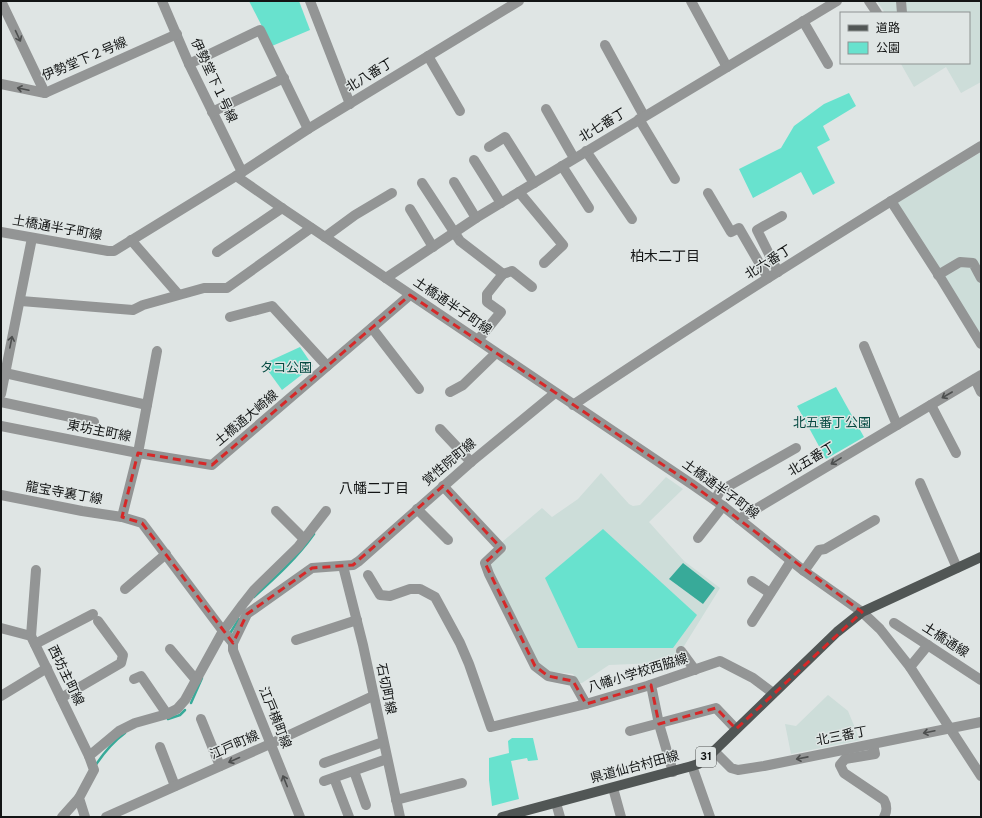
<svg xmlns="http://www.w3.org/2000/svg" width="982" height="818" font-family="Overpass,'Noto Sans JP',sans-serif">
<rect width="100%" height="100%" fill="#dfe5e4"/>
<g fill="#cdddd9">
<path d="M877 1H981V82L961 93 946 67 914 87 901 64 969 63V13H885Z"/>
<path d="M981 152V335L897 203Z"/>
<path d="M601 473 629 504 633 506 640 505 666 477 683 489 649 522 684 561 720 588 676 659 657 663 609 665 582 683H578L573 674 552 672 537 664 490 564 507 550 501 543 542 508 552 517 578 499Z"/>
<path d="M828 695 848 711 860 740 791 754 785 724 796 726Z"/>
</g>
<g fill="#68e2ce">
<path d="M249 1H299L310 30 272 46Z"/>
<path d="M849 93 856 106 823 126 830 140 817 147 835 183 813 195 801 172 753 198 739 169 781 148 794 126 824 104Z"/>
<path d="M300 347 313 366 282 390 263 364Z"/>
<path d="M836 387 864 437 826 459 797 406Z"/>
<path d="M603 529 697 615 673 648H578L545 578Z"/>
<path d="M512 738H533L538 760 528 761 527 758 511 761 519 799 492 806 489 780V758L509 753 508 741Z"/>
</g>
<path fill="#38aa99" d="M683 563 715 588 703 604 669 579Z"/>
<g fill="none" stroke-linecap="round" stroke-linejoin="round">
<g stroke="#38aa99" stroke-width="2.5">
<path d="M254 597C276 577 297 558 314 534"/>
<path d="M229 635 239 619"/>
<path d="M191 703 202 678"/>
<path d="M168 719 180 715 185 710"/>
<path d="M95 766C103 754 114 741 125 733"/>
</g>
<g stroke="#939595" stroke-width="10">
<path d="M1 1 45 93"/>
<path d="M162 1 189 64 242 172"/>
<path d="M310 1 350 104"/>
<path d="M691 1 727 67"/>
<path d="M869 1 877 13"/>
<path d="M901 1 902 13"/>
<path d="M803 21 828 64"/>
<path d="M605 45 644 116"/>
<path d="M428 56 460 111"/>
<path d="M189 64 260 30 308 129"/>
<path d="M1 84 45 93 177 34"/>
<path d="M546 109 574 158"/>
<path d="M212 112 284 78"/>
<path d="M639 119 675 179"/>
<path d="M489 147 505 137 534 183"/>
<path d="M586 151 632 219"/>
<path d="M474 160 501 203"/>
<path d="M562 166 589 208"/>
<path d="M236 176 282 208 693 485 723 506 804 571 862 612 880 629 910 667 981 776"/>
<path d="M454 182 476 218"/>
<path d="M422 183 460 241 503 274 487 294V302L501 312 478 340"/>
<path d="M519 192 563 245 544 263"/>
<path d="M708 193 731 232 739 228 768 278"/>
<path d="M891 201 940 277 981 344"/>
<path d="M410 209 433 247"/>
<path d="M1 232 108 251H114L236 176 308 129 519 1"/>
<path d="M325 237 355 215 392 193"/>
<path d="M131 240 178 294"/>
<path d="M217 252 282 208"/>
<path d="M778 272 757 230 782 216"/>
<path d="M503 274 512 271 532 287"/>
<path d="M938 275 960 262 973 263 981 278"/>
<path d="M386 278 476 218 534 183 837 1"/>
<path d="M21 301 133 310 143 305 204 288H227L311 228"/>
<path d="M230 317 272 306 327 366"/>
<path d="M372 328 419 389"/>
<path d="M864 346 897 425"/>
<path d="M157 351 138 453 212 465 410 295"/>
<path d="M5 373 147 405"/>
<path d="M975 379 981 392"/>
<path d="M450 392 463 385 496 353"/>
<path d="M1 394C11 342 22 290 32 238"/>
<path d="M1 402 94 422"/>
<path d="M573 405C707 315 843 230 981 146"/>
<path d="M931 405 956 453"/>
<path d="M1 426 138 453 122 517 142 523 223 631 233 643V650L300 817"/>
<path d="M440 429 471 462"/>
<path d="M920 483 957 568"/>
<path d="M443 486 501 548 485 563 489 574 535 666 548 676 573 681 586 704 647 686 720 661 753 678 773 693"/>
<path d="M1 495 82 511 122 517"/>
<path d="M715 500 720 491 796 448"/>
<path d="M417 509 448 540"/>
<path d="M276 511 304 539"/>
<path d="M739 519 981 375"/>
<path d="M698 538 723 506"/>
<path d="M343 566 363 645 400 817"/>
<path d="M804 571 819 550 825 549 875 520"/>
<path d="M368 575 380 595 390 596 410 589H420L435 597 460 643 469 664 491 727 586 704"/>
<path d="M752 581 770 593"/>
<path d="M125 589 166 554"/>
<path d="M752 622 791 561"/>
<path d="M894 623 981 680"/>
<path d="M1 628 31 636 89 756"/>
<path d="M31 636 36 570"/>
<path d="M296 640 357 620"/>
<path d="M233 643 247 614 312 568 353 565 359 561 471 462 555 393"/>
<path d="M35 644 93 614"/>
<path d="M170 649 196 680"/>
<path d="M681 651 695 670"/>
<path d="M910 667 928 645"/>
<path d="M134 679 141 676 167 714"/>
<path d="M651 685 659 724 673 772"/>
<path d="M1 696 47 668"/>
<path d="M61 698 121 663 123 655 98 621"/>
<path d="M201 719 220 766"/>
<path d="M630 731 716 708 736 729"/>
<path d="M873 744 875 754 845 759 840 765 844 773 884 800C887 805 887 812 884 817"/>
<path d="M160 747 175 786"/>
<path d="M714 751 731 768 738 770 764 766 981 722"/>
<path d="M324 763 383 742"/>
<path d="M692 766 710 817"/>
<path d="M354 771 366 805"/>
<path d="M334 778 349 817"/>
<path d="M324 781 387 759"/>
<path d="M613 788 621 817"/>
<path d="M396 800 462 783"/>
<path d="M556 803 560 817"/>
<path d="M62 817 79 798"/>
<path d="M85 817 79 798 94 770 89 756 119 731 135 723 167 714 177 709 185 700 223 631 243 604 254 590 298 547 326 511"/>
<path d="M106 817 270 744 373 696"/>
</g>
<path stroke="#515655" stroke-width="10" d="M502 817 692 766 698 764 714 751 837 632 862 612 981 557"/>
</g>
<defs><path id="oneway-shaft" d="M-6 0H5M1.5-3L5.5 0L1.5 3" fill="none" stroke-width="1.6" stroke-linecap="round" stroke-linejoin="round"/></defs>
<g stroke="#4d4f4f">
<use href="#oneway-shaft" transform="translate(18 36) rotate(65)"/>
<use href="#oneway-shaft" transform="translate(23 89) rotate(-168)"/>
<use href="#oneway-shaft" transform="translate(11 342) rotate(-79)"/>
<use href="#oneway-shaft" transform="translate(947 395) rotate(150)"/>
<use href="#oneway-shaft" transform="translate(836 461) rotate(149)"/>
<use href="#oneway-shaft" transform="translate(929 732) rotate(168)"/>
<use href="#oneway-shaft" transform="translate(802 758) rotate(169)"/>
<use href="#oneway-shaft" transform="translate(234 760) rotate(156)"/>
<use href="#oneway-shaft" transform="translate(285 781) rotate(-112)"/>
</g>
<path fill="none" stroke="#d62828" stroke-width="3" stroke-dasharray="8 5" stroke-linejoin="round" d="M410 295 693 485 862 612 736 729 716 708 659 724 651 685 586 704 573 681 548 676 535 666 485 563 501 548 443 486 353 565 312 568 247 614 233 643 142 523 122 517 138 453 212 465Z"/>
<g text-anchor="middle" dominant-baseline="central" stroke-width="3" stroke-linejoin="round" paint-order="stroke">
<rect fill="#dfe5e4" stroke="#505353" stroke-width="1" x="696" y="747" width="20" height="20" rx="3"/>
<g font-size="12" font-weight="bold" fill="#131515">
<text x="706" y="757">31</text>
</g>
<g font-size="13" fill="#131515" stroke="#dfe5e4">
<text transform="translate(85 60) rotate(-23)">伊勢堂下２号線</text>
<text transform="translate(370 76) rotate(-31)">北八番丁</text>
<text transform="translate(213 81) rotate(65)">伊勢堂下１号線</text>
<text transform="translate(603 126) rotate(-31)">北七番丁</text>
<text transform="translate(57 229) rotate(10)">土橋通半子町線</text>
<text transform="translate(769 263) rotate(-32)">北六番丁</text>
<text transform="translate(452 307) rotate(34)">土橋通半子町線</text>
<text transform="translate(247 419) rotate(-40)">土橋通大崎線</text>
<text transform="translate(99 432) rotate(11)">東坊主町線</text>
<text transform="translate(812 460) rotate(-31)">北五番丁</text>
<text transform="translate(450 463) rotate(-40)">覚性院町線</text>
<text transform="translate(720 490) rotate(36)">土橋通半子町線</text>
<text transform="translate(64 494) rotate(10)">龍宝寺裏丁線</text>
<text transform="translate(945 641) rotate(33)">土橋通線</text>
<text transform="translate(638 674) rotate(-17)">八幡小学校西脇線</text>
<text transform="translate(65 676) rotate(64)">西坊主町線</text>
<text transform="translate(385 689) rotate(78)">石切町線</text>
<text transform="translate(274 718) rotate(68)">江戸横町線</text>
<text transform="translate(842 737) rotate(-11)">北三番丁</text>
<text transform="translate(235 746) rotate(-24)">江戸町線</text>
<text transform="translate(635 768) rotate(-15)">県道仙台村田線</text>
</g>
<g font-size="13" fill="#054a41" stroke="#dfe5e4">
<text x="286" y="369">タコ公園</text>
<text x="832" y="424">北五番丁公園</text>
</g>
<g font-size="14" fill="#131515" stroke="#dfe5e4">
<text x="665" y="257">柏木二丁目</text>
<text x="374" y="489">八幡二丁目</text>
</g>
</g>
<rect width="982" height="818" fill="none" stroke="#131515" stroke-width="4"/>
<rect x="840" y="12" width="130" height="52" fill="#dfe5e4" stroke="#8d9291"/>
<rect x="848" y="25" width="20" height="6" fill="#515655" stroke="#8d9291"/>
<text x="876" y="32" font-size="12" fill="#131515">道路</text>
<rect x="848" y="42" width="20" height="12" fill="#68e2ce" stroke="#8d9291"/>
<text x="876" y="52" font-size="12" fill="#131515">公園</text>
</svg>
